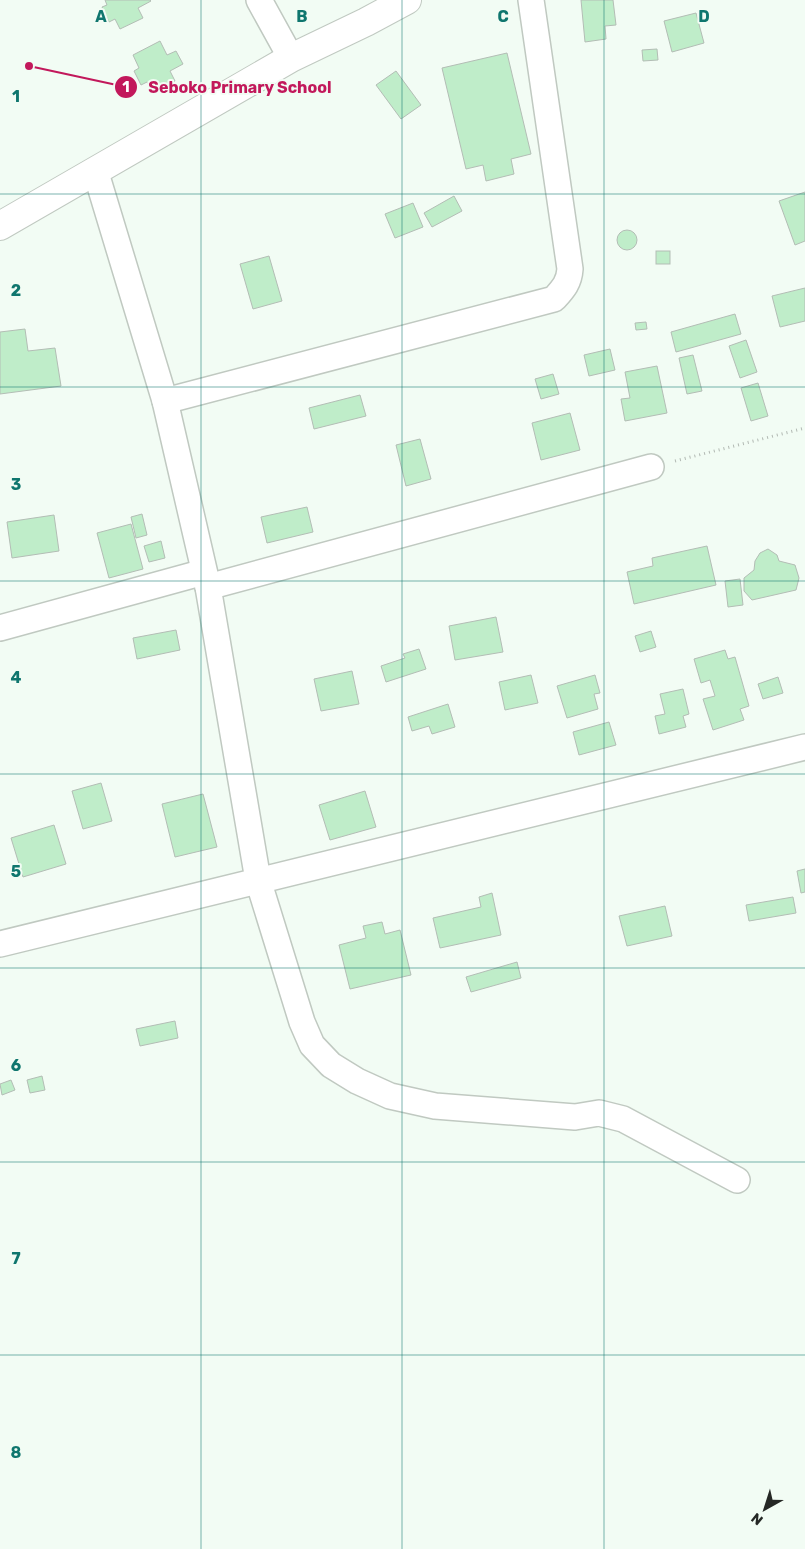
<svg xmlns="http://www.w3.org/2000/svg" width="805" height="1549" font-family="Rubik,sans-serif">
<rect width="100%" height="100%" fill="#f2fcf4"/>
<g fill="#bfedc9" stroke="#b3bdb5">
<path d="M105 0H150L151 1 138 8 143 18 120 29 115 19 109 22 102 7 107 5Z"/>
<path d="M581 0H613L616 25 605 26 606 39 585 42Z"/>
<path d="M696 13 704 43 672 52 664 21Z"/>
<path d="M160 41 167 55 176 51 183 64 170 71 175 81 152 93 147 82 141 85 134 71 139 68 133 55Z"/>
<path d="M657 49 658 60 643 61 642 50Z"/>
<path d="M507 53 531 154 511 159 514 174 486 181 483 165 466 169 442 68Z"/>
<path d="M396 71 421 105 401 119 376 85Z"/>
<path d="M805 192V241L795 245 779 201Z"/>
<path d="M454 196 462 211 432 227 424 213Z"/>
<path d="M413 203 423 227 395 238 385 214Z"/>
<circle cx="627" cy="240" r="10"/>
<rect x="656" y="251" width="14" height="13"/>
<path d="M269 256 282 301 253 309 240 264Z"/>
<path d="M805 288V321L780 327 772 296Z"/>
<path d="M735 314 741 334 676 352 671 332Z"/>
<path d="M646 322 647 329 636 330 635 323Z"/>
<path d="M25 329 28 351 55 348 61 386 0 394V332Z"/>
<path d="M746 340 757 372 740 378 729 346Z"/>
<path d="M610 349 615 370 589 376 584 355Z"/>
<path d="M693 355 702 391 687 394 679 358Z"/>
<path d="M657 366 667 413 625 421 621 399 630 398 625 372Z"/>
<path d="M553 374 559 394 541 399 535 379Z"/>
<path d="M758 383 768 416 751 421 741 388Z"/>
<path d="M360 395 366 416 314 429 309 408Z"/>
<path d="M570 413 580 450 541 460 532 423Z"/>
<path d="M420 439 431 479 406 486 396 445Z"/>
<path d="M307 507 313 532 267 543 261 517Z"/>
<path d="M142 514 147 535 136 538 131 517Z"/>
<path d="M54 515 59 551 12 558 7 522Z"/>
<path d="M131 524 143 569 109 578 97 533Z"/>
<path d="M161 541 165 558 149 562 144 546Z"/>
<path d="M707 546 716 585 634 604 627 572 653 566 652 558Z"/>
<path d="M768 549 777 555 779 561 795 565 799 578 796 590 752 600 744 591V578L754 570 755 561 760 553Z"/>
<path d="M740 579 743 605 728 607 725 581Z"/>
<path d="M496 617 503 652 455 660 449 626Z"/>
<path d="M176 630 180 650 137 659 133 638Z"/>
<path d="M651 631 656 647 640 652 635 636Z"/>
<path d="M419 649 426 669 386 682 381 666 405 658 403 654Z"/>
<path d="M725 650 728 659 735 657 749 706 740 709 744 720 713 730 703 699 715 696 710 680 701 683 694 659Z"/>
<path d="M352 671 359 704 321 711 314 679Z"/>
<path d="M531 675 538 703 505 710 499 682Z"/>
<path d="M595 675 600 693 594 694 598 709 567 718 557 686Z"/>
<path d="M778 677 783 693 763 699 758 684Z"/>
<path d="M683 689 689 714 683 716 686 727 659 734 655 716 665 714 660 694Z"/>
<path d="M448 704 455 727 432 734 429 726 412 731 408 717Z"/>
<path d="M609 722 616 745 579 755 573 732Z"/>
<path d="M101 783 112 821 83 829 72 791Z"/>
<path d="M365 791 376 827 330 840 319 805Z"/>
<path d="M203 794 217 847 175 857 162 804Z"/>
<path d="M54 825 66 864 23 877 11 838Z"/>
<path d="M805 869V892L801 893 797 871Z"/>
<path d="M492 893 501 935 440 948 433 918 481 907 479 897Z"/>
<path d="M793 897 796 913 749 921 746 905Z"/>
<path d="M665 906 672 936 627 946 619 916Z"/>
<path d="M382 922 385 934 400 930 411 975 350 989 339 945 366 938 363 926Z"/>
<path d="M517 962 521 978 471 992 466 977Z"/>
<path d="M175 1021 178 1038 140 1046 136 1029Z"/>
<path d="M42 1076 45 1090 30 1093 27 1080Z"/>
<path d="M11 1080 15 1090 2 1095 0 1084Z"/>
</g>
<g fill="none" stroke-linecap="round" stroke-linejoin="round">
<defs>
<g id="street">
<path d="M259 0 291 58"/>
<path d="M96 173 165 401 208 587 258 880 302 1022 312 1045 331 1065 357 1081 390 1096 435 1106 575 1117 599 1113 623 1119 737 1180"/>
<path d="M165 401 554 299C563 289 569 283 570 269L531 0"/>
<path d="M208 587 651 467"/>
<path d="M0 628 204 572"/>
<path d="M0 944 805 747"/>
</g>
<path id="secondary" d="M0 226 291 58 366 22 407 0"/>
</defs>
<use href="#street" stroke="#c0c9c1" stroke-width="28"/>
<use href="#secondary" stroke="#c0c9c1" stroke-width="30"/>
<path stroke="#b2b9b3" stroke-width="3" stroke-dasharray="1 4" stroke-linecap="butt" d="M675 461 805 428"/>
<use href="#street" stroke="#fff" stroke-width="25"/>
<use href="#secondary" stroke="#fff" stroke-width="28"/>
</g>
<path fill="none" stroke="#0f766e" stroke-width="1" stroke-opacity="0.55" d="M201 0V1549M402 0V1549M604 0V1549M0 194H805M0 387H805M0 581H805M0 774H805M0 968H805M0 1162H805M0 1355H805"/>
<g font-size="16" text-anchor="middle" font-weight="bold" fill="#0f766e" stroke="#f2fcf4" stroke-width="4" stroke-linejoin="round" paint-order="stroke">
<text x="101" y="22">A</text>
<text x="302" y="22">B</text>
<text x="503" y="22">C</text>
<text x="704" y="22">D</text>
<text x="16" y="102">1</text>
<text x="16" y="296">2</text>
<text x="16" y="490">3</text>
<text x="16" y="683">4</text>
<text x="16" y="877">5</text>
<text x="16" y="1071">6</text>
<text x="16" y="1264">7</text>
<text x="16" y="1458">8</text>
</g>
<path fill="none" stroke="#c2185b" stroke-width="2" d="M29 66L126 87"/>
<g fill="#c2185b" stroke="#f2fcf4" stroke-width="2">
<circle cx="29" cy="66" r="5"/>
<circle cx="126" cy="87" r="12"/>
</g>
<g font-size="15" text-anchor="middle" font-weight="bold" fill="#fff">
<text x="126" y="92">1</text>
</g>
<g font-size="16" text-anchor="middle" font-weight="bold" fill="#c2185b" stroke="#f2fcf4" stroke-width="4" stroke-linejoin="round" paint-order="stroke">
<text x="240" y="93">Seboko Primary School</text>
</g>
<g transform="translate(765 1509) rotate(219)" stroke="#f2fcf4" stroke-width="4" paint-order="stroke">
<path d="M0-4L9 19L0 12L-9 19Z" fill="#252825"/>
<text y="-8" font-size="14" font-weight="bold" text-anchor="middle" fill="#252825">N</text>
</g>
</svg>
